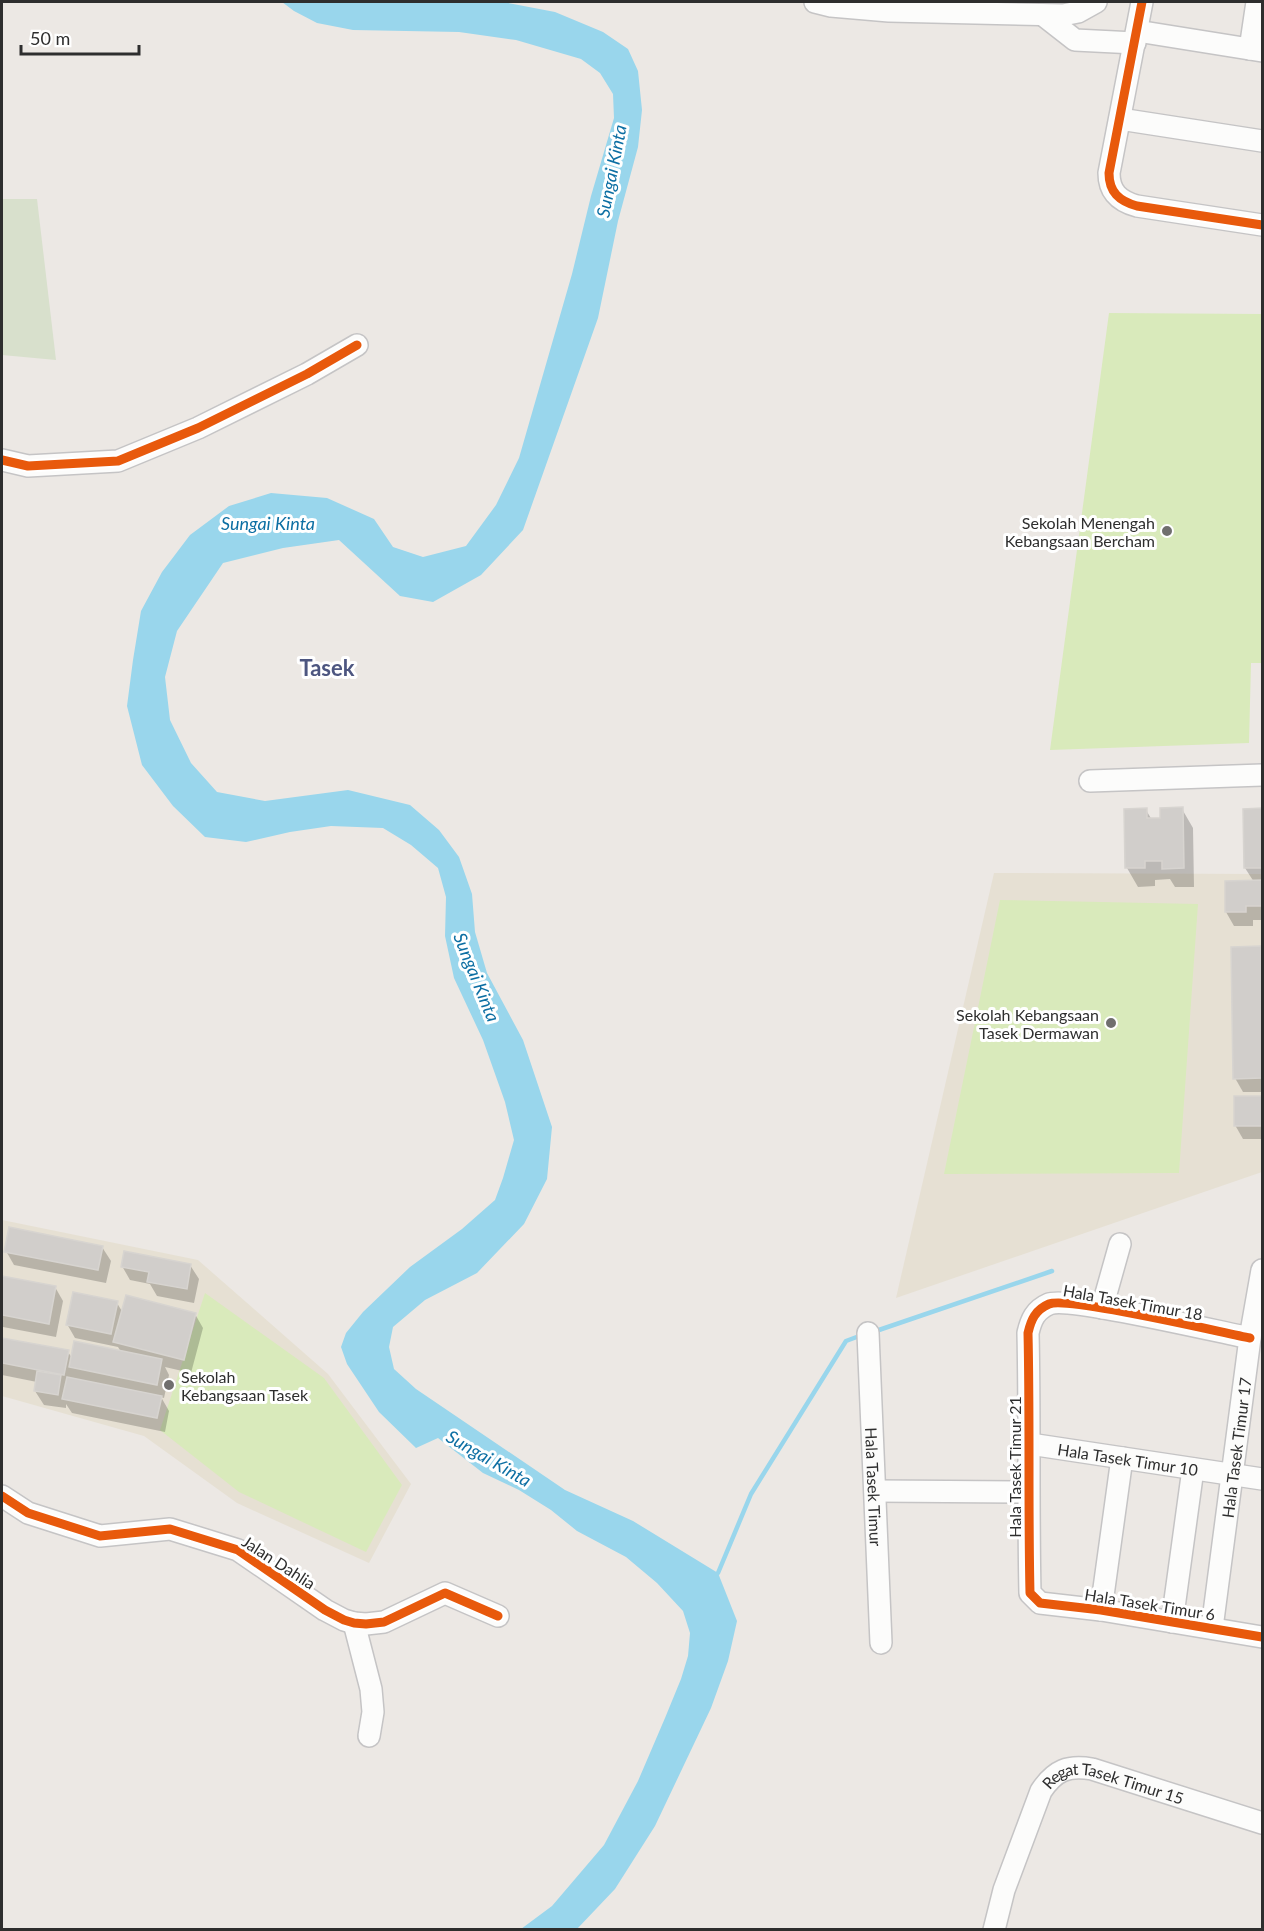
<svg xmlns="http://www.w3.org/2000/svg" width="1264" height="1931" font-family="Lato,sans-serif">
<rect width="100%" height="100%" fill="#ece8e4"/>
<g fill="#e6e0d3">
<path d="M994 873 1262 874V1172L896 1298Z"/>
<path d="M2 1220 198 1260 328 1374 411 1484 369 1563 237 1503 144 1436 2 1396Z"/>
</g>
<path fill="#d8e0cc" d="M2 199H37L56 360 2 355Z"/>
<g fill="#d9eabb">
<path d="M1109 313 1262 314V663H1251L1249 743 1050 750Z"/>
<path d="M1000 900 1198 904 1179 1173 944 1174Z"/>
<path d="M205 1293 324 1378 402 1485 366 1552 239 1492 160 1430Z"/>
</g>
<path fill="#99d6ec" d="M282 2H503L555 12 603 32 628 49 638 71 642 110 638 147 618 221 598 318 523 530 481 575 433 602 400 596 339 540 283 548 223 563 177 631 165 677 170 720 191 763 217 792 265 801 348 790 410 805 439 830 459 857 472 894 475 932 487 973 523 1040 552 1127 547 1179 524 1224 477 1273 425 1300 393 1327 389 1347 394 1369 416 1389 565 1490 633 1521 718 1573 737 1621 728 1661 711 1708 655 1826 615 1889 577 1929H521L552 1906 604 1845 638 1781 665 1718 681 1679 688 1656 690 1633 683 1611 657 1583 626 1557 577 1531 551 1510 519 1490 483 1473 438 1438 416 1448 379 1412 347 1364 341 1347 346 1333 363 1312 410 1267 462 1229 495 1200 503 1178 514 1140 505 1102 483 1040 454 978 445 936 446 897 438 868 411 845 383 828 331 826 290 832 246 842 205 837 173 806 142 765 127 706 133 660 141 611 162 572 190 535 229 506 271 493 327 498 374 519 393 547 423 557 466 546 496 505 519 458 572 274 591 196 614 118 613 94 600 73 581 59 516 40 459 32 353 30 317 23 294 11Z"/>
<g fill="#0003">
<path d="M1182 809 1193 828 1194 887H1175L1170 879 1155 880V886L1138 887 1127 868 1146 810 1152 820 1162 819Z"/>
<path d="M1244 810H1262V920H1253V926H1234L1226 912V882H1254L1245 868Z"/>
<path d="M1260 948 1262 952V1092H1243L1235 1078Z"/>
<path d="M1235 1098H1262V1139H1243L1235 1125Z"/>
<path d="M102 1247 111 1261 106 1283 14 1265 6 1251Z"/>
<path d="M190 1265 199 1279 194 1303 157 1296 150 1284 130 1280 122 1266Z"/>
<path d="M2 1277 55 1287 63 1301 56 1337 3 1327 2 1324Z"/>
<path d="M117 1303 123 1313 195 1314 203 1328 191 1373 165 1367 169 1375 164 1398 161 1397 169 1411 165 1432 72 1413 66 1404V1408L44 1405 35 1391 37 1382 2 1375V1339L68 1352 72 1358 121 1352 118 1347 75 1338 67 1324Z"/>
</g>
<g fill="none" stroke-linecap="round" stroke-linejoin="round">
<g stroke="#99d6ec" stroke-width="4.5">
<path d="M873 1332 1052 1271"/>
<path d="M718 1573 751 1494 846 1341 862 1335"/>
</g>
</g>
<g fill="#d1cecb" stroke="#d7d4d0" stroke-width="1.5">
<path d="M1183 807 1184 868 1162 869V861H1145V868H1125L1124 809 1147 808V818H1160V808Z"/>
<path d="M1262 808V868H1244L1243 809Z"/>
<path d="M1262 880V906H1246V912H1225V881Z"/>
<path d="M1261 946 1262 1078 1233 1079 1231 947Z"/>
<rect x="1234" y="1096" width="28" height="30"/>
<path d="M9 1227 103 1246 98 1270 4 1252Z"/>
<path d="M124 1251 191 1264 187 1289 147 1282 149 1272 121 1267Z"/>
<path d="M2 1276 56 1286 49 1324 2 1315Z"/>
<path d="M73 1292 118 1301 111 1334 66 1325Z"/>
<path d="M126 1295 196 1313 184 1360 113 1342Z"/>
<path d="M2 1338 69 1350 64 1375 2 1363Z"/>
<path d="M74 1341 162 1359 157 1385 69 1367Z"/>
<path d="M37 1371 61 1375 58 1395 34 1391Z"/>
<path d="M67 1377 162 1396 157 1418 62 1399Z"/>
</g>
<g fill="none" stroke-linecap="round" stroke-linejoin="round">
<defs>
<g id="minor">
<path d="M815 2 831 6 889 11 1063 15 1078 12 1096 2"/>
<path d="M1142 2 1109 173C1109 192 1119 201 1137 206L1262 225"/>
<path d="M1043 15 1075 40 1135 43"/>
<path d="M1137 31 1262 51"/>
<path d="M1250 49 1257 2"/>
<path d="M1120 119 1262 141"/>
<path d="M2 460 28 466 118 461 198 428 307 374 357 345"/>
<path d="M1090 781 1262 775"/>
<path d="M1102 1308 1120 1244"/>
<path id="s1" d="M868 1333 881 1643"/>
<path d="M1250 1338C1219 1332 1068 1296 1049 1304 1035 1310 1031 1320 1028 1333 1030 1420 1028 1506 1030 1593L1040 1603 1101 1610 1262 1637"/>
<path id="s2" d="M1030 1444 1262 1479"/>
<path d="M875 1491 1028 1492"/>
<path d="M2 1496 28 1513 100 1536 170 1529 238 1550 325 1610 344 1620 354 1623 366 1624 384 1622 445 1593 498 1616"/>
<path d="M1101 1610 1122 1458"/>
<path d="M1172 1622 1193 1469"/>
<path d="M354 1623 371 1689 373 1712 369 1736"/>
<path id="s3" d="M1212 1628 1250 1338 1262 1270"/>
<path id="s4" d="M994 1930 1004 1890 1041 1791C1055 1770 1068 1765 1092 1769L1262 1823"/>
</g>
</defs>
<use href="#minor" stroke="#c5c4c5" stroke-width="24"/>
<use href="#minor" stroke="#fcfcfb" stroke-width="21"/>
<defs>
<g id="cycleway">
<path d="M1142 2 1109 173C1109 192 1119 201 1137 206L1262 225"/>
<path d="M2 460 28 466 118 461 198 428 307 374 357 345"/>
<path d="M1250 1338C1219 1332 1068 1296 1049 1304 1035 1310 1031 1320 1028 1333 1030 1420 1028 1506 1030 1593L1040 1603 1101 1610 1262 1637"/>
<path d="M2 1496 28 1513 100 1536 170 1529 238 1550 325 1610 344 1620 354 1623 366 1624 384 1622 445 1593 498 1616"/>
</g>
</defs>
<use href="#cycleway" stroke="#fff" stroke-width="13"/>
<use href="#cycleway" stroke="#e8590c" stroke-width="9"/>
</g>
<g fill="#706f6e" stroke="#fff" stroke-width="2">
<circle cx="1167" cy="531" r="6"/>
<circle cx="1111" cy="1023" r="6"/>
<circle cx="169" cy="1385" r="6"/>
</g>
<g text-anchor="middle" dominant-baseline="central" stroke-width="6" stroke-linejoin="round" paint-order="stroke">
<g font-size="16" fill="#2e2e2e" stroke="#fff" text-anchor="end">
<text x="1155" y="522">Sekolah Menengah<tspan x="1155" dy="18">Kebangsaan Bercham</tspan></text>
<text x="1099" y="1014">Sekolah Kebangsaan<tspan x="1099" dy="18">Tasek Dermawan</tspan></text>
<text x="181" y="1376" text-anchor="start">Sekolah<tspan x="181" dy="18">Kebangsaan Tasek</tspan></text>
</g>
<g font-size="16" fill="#2e2e2e" stroke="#fff">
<text transform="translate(1133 1302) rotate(10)">Hala Tasek Timur 18</text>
<text stroke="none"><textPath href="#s3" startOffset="182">Hala Tasek Timur 17</textPath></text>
<text stroke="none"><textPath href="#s2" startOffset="99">Hala Tasek Timur 10</textPath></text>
<text transform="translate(1014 1467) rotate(-90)">Hala Tasek Timur 21</text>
<text stroke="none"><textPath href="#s1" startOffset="154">Hala Tasek Timur</textPath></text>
<text transform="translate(279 1562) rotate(33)">Jalan Dahlia</text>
<text transform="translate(1150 1604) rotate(9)">Hala Tasek Timur 6</text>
<text stroke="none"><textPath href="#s4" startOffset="228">Regat Tasek Timur 15</textPath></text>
</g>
<g font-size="18" font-style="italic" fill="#0d6fa3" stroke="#fff">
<text transform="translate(611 171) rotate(-79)">Sungai Kinta</text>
<text x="268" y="523">Sungai Kinta</text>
<text transform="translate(477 977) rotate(68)">Sungai Kinta</text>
<text transform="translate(489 1458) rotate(30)">Sungai Kinta</text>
</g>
<g font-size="22" font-weight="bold" fill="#4d5680" stroke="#fff">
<text x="327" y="667">Tasek</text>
</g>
</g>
<rect width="1264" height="1931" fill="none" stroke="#2e2e2e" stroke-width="6"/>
<path d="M21 45v9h118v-9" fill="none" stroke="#2e2e2e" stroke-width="3"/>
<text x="30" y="45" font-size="18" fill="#2e2e2e" stroke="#ffffff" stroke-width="4.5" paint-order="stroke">50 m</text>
</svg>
